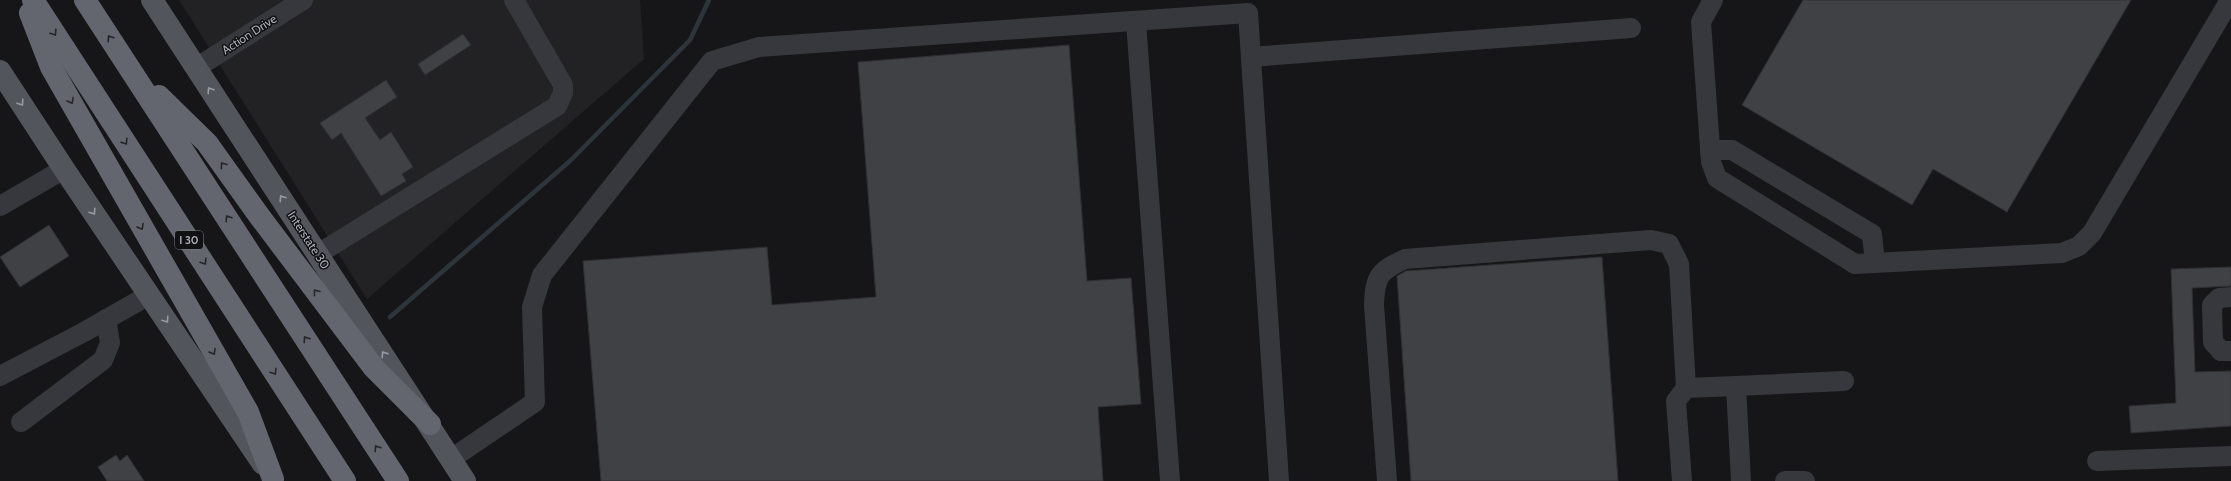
<svg xmlns="http://www.w3.org/2000/svg" width="2231" height="481" font-family="Cabin,sans-serif">
<rect width="100%" height="100%" fill="#161618"/>
<path fill="#222225" d="M179 0H640L644 59 367 299Z"/>
<g fill="none" stroke-linecap="round" stroke-linejoin="round">
<path stroke="#2c353c" stroke-width="4.5" d="M390 317 570 161 690 40 709 0"/>
</g>
<g fill="#404145" stroke="#303034">
<path d="M1803 0H2131L2007 212 1933 169 1912 205 1742 105Z"/>
<path d="M463 34 471 45 425 75 418 64Z"/>
<path d="M1069 45 1087 281 1131 278 1141 404 1098 407 1103 481H601L583 261 767 247 772 305 876 297 858 62Z"/>
<path d="M386 80 397 97 365 118 380 140 391 132 413 167 402 174 406 181 381 196 341 133 332 140 320 123Z"/>
<path d="M49 225 69 256 20 287 0 257Z"/>
<path d="M1602 257 1618 481H1411L1397 276 1406 271Z"/>
<path d="M2231 267V286L2192 288 2195 372 2231 371V426L2131 433 2129 406 2176 403 2171 269Z"/>
<path d="M116 455 120 461 127 455 144 481H107L98 467Z"/>
</g>
<g fill="none" stroke-linecap="round" stroke-linejoin="round">
<g stroke="#37383d" stroke-width="20">
<path d="M1713 0 1701 22 1711 162 1717 178 1855 264 2062 253 2079 246 2092 233 2230 0"/>
<path d="M1136 22 1170 481"/>
<path d="M1251 57 1631 28"/>
<path d="M196 68 303 0"/>
<path d="M1710 150H1732L1872 234 1875 263"/>
<path d="M0 206 64 169"/>
<path d="M318 254 557 106 563 93V85L514 0"/>
<path d="M2231 297 2219 298 2212 305 2213 342 2221 351H2231"/>
<path d="M0 376 84 332 149 295"/>
<path d="M21 422 103 360 110 343 106 319"/>
<path d="M451 459 535 402 532 307 542 275 712 61 759 47 1248 13 1279 481"/>
<path d="M2097 461 2231 456"/>
<path d="M1387 481 1374 305C1375 276 1379 271 1405 259L1651 240 1669 244 1679 264 1686 388"/>
<path d="M1682 481 1676 401 1686 388 1736 386"/>
<path d="M1741 481 1736 386 1844 381"/>
<path d="M1785 481H1805"/>
</g>
<g stroke="#53555c" stroke-width="22">
<path d="M152 0 465 481"/>
<path d="M0 71 64 169 263 464"/>
</g>
<g stroke="#63666e" stroke-width="22">
<path d="M33 0 345 481"/>
<path d="M85 0 398 481"/>
<path d="M30 13 51 67 248 412 273 479"/>
<path d="M159 96 207 143 260 217 374 368 430 424"/>
</g>
</g>
<defs><path id="oneway-chevron" d="M-2-3.5L2.5 0L-2 3.5" fill="none" stroke-width="1.6" stroke-linecap="round" stroke-linejoin="round"/></defs>
<g stroke="#26262a">
<use href="#oneway-chevron" transform="translate(54 33) rotate(57)"/>
<use href="#oneway-chevron" transform="translate(110 38) rotate(-123)"/>
<use href="#oneway-chevron" transform="translate(71 101) rotate(61)"/>
<use href="#oneway-chevron" transform="translate(125 142) rotate(57)"/>
<use href="#oneway-chevron" transform="translate(223 165) rotate(-126)"/>
<use href="#oneway-chevron" transform="translate(228 218) rotate(-123)"/>
<use href="#oneway-chevron" transform="translate(141 227) rotate(61)"/>
<use href="#oneway-chevron" transform="translate(204 262) rotate(57)"/>
<use href="#oneway-chevron" transform="translate(316 292) rotate(-127)"/>
<use href="#oneway-chevron" transform="translate(306 339) rotate(-123)"/>
<use href="#oneway-chevron" transform="translate(213 352) rotate(60)"/>
<use href="#oneway-chevron" transform="translate(274 372) rotate(57)"/>
<use href="#oneway-chevron" transform="translate(377 448) rotate(-123)"/>
</g>
<g stroke="#979ba6">
<use href="#oneway-chevron" transform="translate(210 90) rotate(-123)"/>
<use href="#oneway-chevron" transform="translate(21 103) rotate(57)"/>
<use href="#oneway-chevron" transform="translate(282 198) rotate(-123)"/>
<use href="#oneway-chevron" transform="translate(93 212) rotate(56)"/>
<use href="#oneway-chevron" transform="translate(166 320) rotate(56)"/>
<use href="#oneway-chevron" transform="translate(384 354) rotate(-123)"/>
</g>
<g text-anchor="middle" dominant-baseline="central" stroke-width="3" stroke-linejoin="round" paint-order="stroke">
<rect fill="#111113" stroke="#7b7e86" stroke-width="1" x="175" y="231" width="28" height="18" rx="3"/>
<g font-size="11" font-weight="bold" fill="#a8adb8">
<text x="189" y="240">I 30</text>
</g>
<g font-size="12" fill="#a8adb8" stroke="#111113">
<text transform="translate(249 34) rotate(-33)">Action Drive</text>
<text transform="translate(309 240) rotate(57)">Interstate 30</text>
</g>
</g>
</svg>
